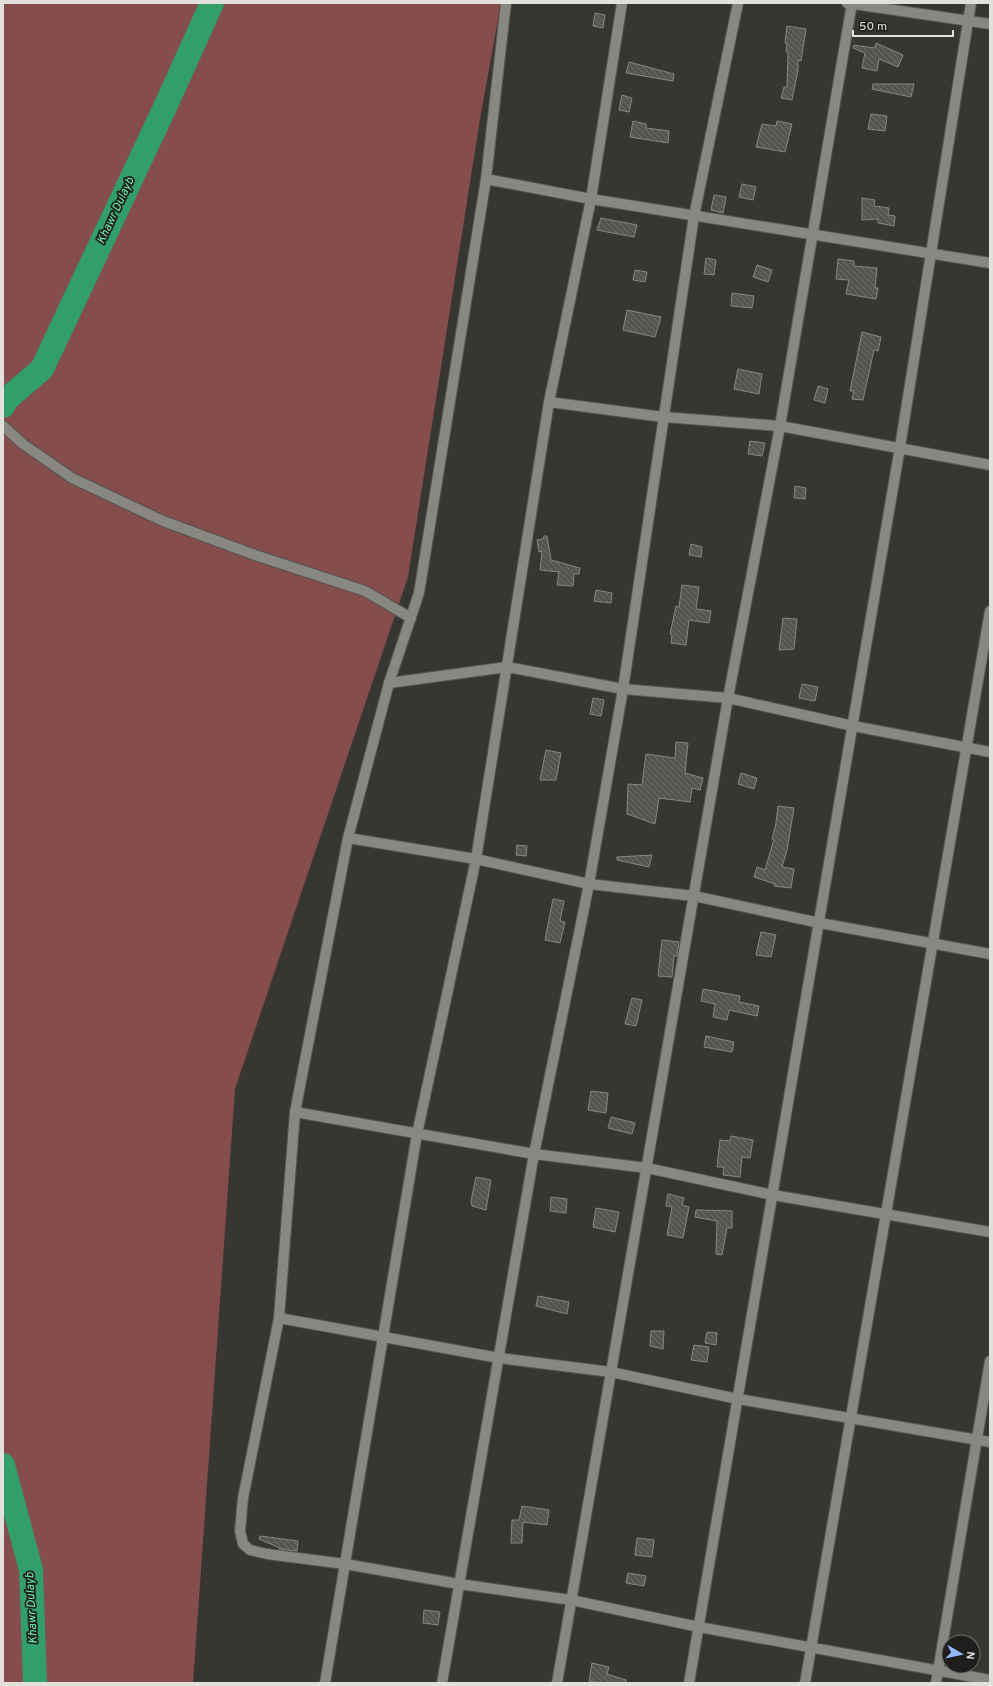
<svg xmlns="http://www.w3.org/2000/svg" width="993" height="1686" font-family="Overpass,sans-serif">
<defs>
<pattern id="building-back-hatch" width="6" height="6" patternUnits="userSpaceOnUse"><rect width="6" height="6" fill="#535550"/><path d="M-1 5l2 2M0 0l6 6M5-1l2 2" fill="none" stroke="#6b6d69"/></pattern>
</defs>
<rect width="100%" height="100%" fill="#383632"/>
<path fill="#854d4b" d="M3 3H501L480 119 408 577 235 1089 193 1683H3Z"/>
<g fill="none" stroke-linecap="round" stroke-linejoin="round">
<g stroke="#319e6c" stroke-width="24">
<path d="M3 406 7 399 42 369 166 105 212 3"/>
<path d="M3 1465 31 1570 35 1683"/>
</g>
</g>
<g fill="url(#building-back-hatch)" stroke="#868883">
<path d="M595 13 605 15 603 28 593 26Z"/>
<path d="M787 26 806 29 801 61 798 60V70L792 100 781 98 784 87H787L788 52H786L787 43H785Z"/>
<path d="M876 43 903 55 898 67 879 59 877 71 862 68 865 53 853 48 854 45 875 48Z"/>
<path d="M629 62 674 74 673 81 626 73Z"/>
<path d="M873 84H914L911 97 872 89Z"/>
<path d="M622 95 632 98 629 112 619 110Z"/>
<path d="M871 114 887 116 885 131 868 129Z"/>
<path d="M633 121 646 124V128L669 131 668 143 630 137Z"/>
<path d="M777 121 792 124 785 152 756 147 762 124 776 126Z"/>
<path d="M742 184 756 187 753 200 739 197Z"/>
<path d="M714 195 726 197 723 213 711 210Z"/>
<path d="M862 198 875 200 874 206 889 208 888 215 895 216 894 226 878 223V219L862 220Z"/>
<path d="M601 218 637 225 634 237 597 230Z"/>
<path d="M706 258 716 260 714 275 704 274Z"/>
<path d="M838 259 854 261V266L877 268 875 288H878L876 299 846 294 849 280 836 279Z"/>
<path d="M757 265 772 270 768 282 753 277Z"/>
<path d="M635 270 647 272 645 282 633 280Z"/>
<path d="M732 293 754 296 752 308 731 306Z"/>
<path d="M627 310 661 317 655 337 623 330Z"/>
<path d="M862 332 881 337 878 351 874 350 863 400 852 399 854 391H850Z"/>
<path d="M738 369 762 374 759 394 734 389Z"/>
<path d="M818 386 828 389 825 403 814 400Z"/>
<path d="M750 441 765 443 762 456 748 454Z"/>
<path d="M795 486 806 488 805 499 794 498Z"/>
<path d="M544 536H547L551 560 580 568 579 574H574L573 586 557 585 559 572 540 570 542 551 539 552 537 540 543 539Z"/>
<path d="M691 544 702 547 701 557 689 555Z"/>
<path d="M682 585 699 587 696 609 711 611 709 623 689 620 686 645 671 643 672 635 670 634 676 606 679 607Z"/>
<path d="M596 590 612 593 611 603 594 601Z"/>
<path d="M783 618 797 619 794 649 779 650Z"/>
<path d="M802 684 818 687 815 701 799 698Z"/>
<path d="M593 698 604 700 601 716 590 714Z"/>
<path d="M676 742 688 743 685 773 703 778 700 790 692 788 690 802 659 798 655 824 627 814 628 784 642 785 646 754 675 758Z"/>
<path d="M546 750 561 753 556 780H540Z"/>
<path d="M741 773 757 778 754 789 738 784Z"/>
<path d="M778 806 794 808 787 850 782 867 794 869 791 888 774 886 775 884 754 877 757 867 765 870 774 839H772L776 823Z"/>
<path d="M517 845 527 846 526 856 516 855Z"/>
<path d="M652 855 649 867 617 860V857Z"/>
<path d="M553 899 564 901 560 921 565 922 560 943 545 940Z"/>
<path d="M761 932 776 935 771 957 756 955Z"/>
<path d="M662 940 679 942 677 956H674L672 977 658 976Z"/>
<path d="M703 989 740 996 739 1002 759 1006 757 1016 729 1010 727 1020 713 1017 715 1004 701 1001Z"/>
<path d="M632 998 642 1000 636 1026 625 1024Z"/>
<path d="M706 1036 734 1042 732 1052 704 1047Z"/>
<path d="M591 1091 608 1093 606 1113 588 1110Z"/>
<path d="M611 1117 635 1123 632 1134 608 1128Z"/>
<path d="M731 1136 753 1140 750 1158 742 1157 740 1177 723 1175 724 1167H717L720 1140 730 1141Z"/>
<path d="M476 1177 491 1180 486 1210 472 1206 471 1201Z"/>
<path d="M668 1194 684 1198 682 1205 689 1207 683 1238 667 1235 672 1207 666 1206Z"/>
<path d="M551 1197 567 1199 566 1213 550 1211Z"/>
<path d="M596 1208 619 1212 615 1232 593 1227Z"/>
<path d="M696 1210 732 1211V1228H727L722 1255 716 1254 717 1221 695 1217Z"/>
<path d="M538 1296 569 1302 567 1314 536 1306Z"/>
<path d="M651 1331H664L663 1349 650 1346Z"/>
<path d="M707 1332 717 1333 716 1345 705 1343Z"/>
<path d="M694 1345 709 1347 707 1362 691 1360Z"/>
<path d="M522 1506 549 1510 547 1525 523 1522 522 1543H511L512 1520H519Z"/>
<path d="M260 1536 298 1541 297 1551 279 1549 280 1548 259 1539Z"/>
<path d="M637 1538 654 1540 652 1557 635 1555Z"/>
<path d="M628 1573 646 1576 644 1586 626 1583Z"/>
<path d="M424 1610 440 1612 438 1625 423 1623Z"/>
<path d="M592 1663 609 1667 607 1674 626 1680V1683H599L589 1681Z"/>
</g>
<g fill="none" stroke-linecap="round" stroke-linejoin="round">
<defs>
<g id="minor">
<path d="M506 3 486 179 419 593 389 683 348 838 295 1112 279 1318 243 1498 240 1531 243 1544 250 1550 267 1554 345 1564 459 1584 571 1600 699 1627 990 1680"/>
<path d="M847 3 990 24"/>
<path d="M486 179 591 199 990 263"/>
<path d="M549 402 663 417 780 426 990 465"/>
<path d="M3 426 23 444 72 478 163 521 255 555 365 591 411 618"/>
<path d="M389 683 507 667 623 689 728 698 853 726 990 752"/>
<path d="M348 838 476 859 589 884 694 896 820 923 990 954"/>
<path d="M295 1112 534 1154 647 1168 773 1195 990 1232"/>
<path d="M279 1318 499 1358 611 1372 738 1399 990 1442"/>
<path d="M325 1683 417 1134 476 859 549 402 591 199 622 3"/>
<path d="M442 1683 534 1154 589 884 623 689 694 216 738 3"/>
<path d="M557 1683 728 698 780 426 852 3"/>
<path d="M689 1683 900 447 971 3"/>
<path d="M805 1683 990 611"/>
<path d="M936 1683 990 1361"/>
</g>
</defs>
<use href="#minor" stroke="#555450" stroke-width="12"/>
<use href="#minor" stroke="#898781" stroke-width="10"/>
</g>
<g text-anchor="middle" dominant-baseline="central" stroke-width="3.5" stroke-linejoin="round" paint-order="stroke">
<g font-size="12" font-style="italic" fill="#70f9b5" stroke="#1f1e1c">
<text transform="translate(116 211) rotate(-65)">Khawr Dulayb</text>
<text transform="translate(32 1608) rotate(-93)">Khawr Dulayb</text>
</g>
</g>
<rect width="993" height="1686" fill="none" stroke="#e1e0dd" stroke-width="8"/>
<g transform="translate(961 1654) rotate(99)"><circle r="19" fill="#1f1e1c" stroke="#6d6c69"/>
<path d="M0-3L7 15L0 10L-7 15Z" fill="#92b7fd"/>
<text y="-6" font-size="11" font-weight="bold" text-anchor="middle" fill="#e1e0dd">N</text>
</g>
<path d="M853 30v6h100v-6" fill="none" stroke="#e1e0dd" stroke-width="2"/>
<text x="859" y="30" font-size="12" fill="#e1e0dd" stroke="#1f1e1c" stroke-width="3" paint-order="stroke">50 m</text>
</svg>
